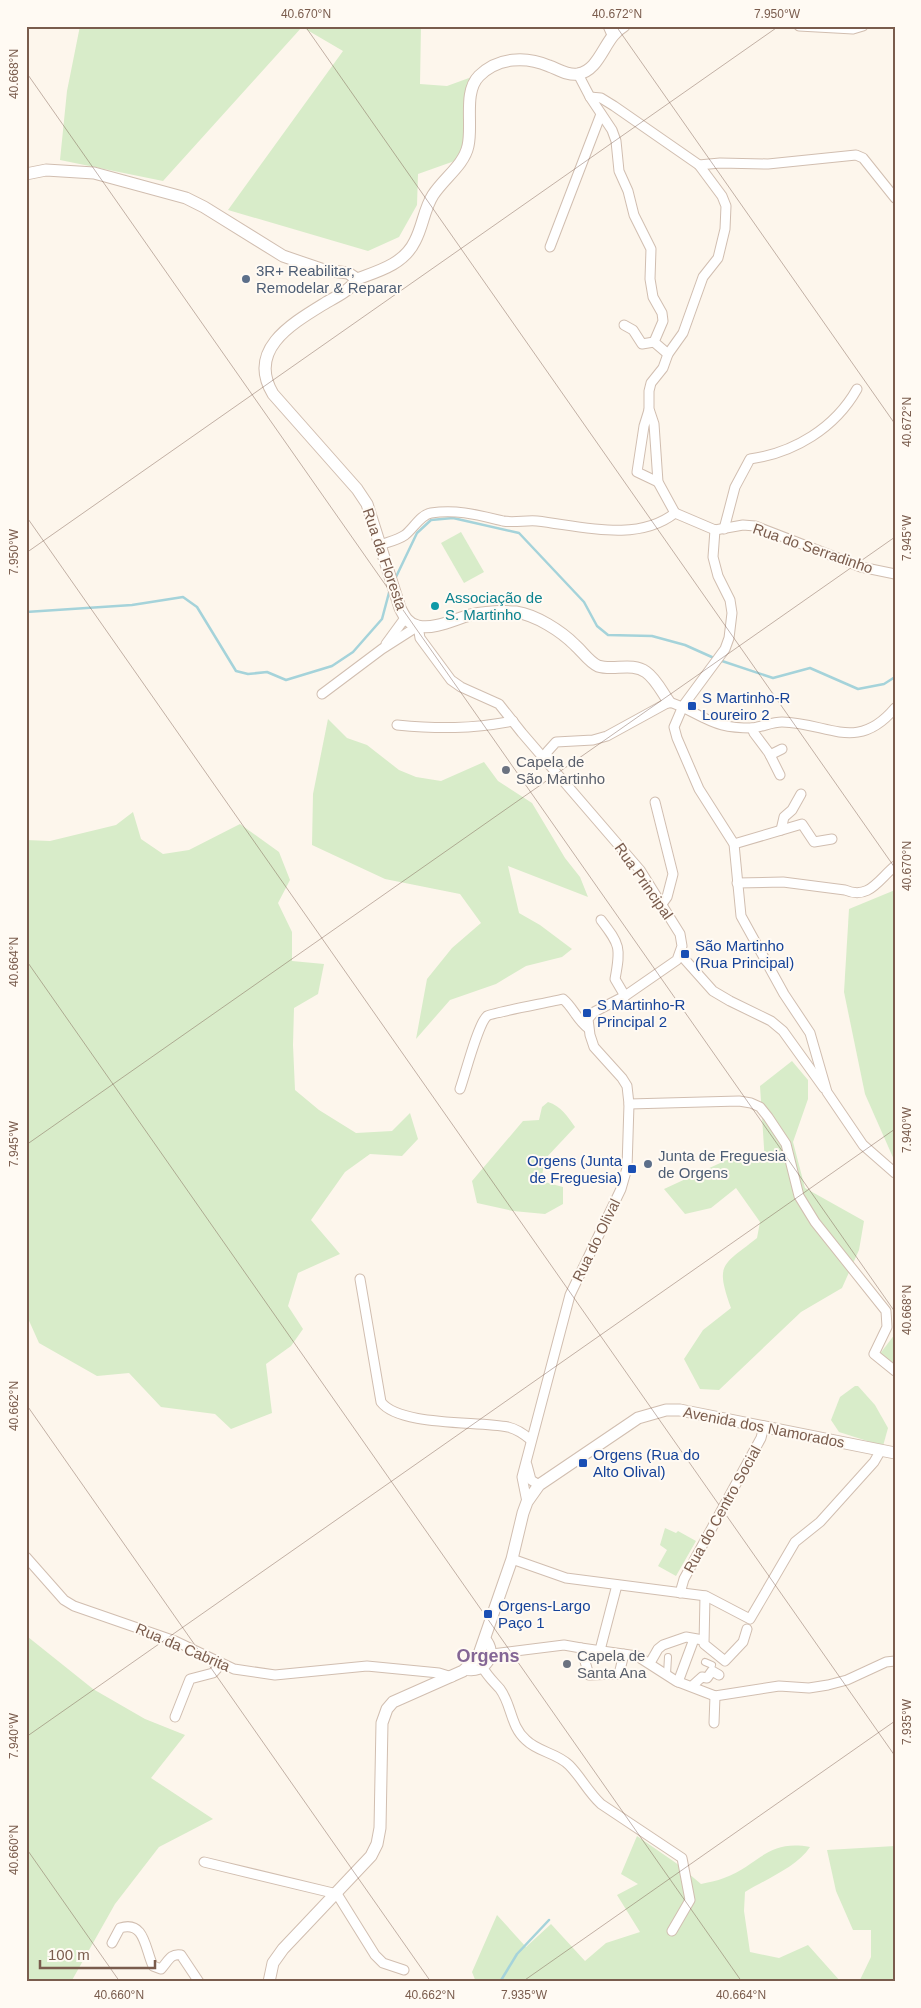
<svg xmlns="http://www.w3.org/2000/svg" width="921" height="2008" font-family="Arial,sans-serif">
<rect width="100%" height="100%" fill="#fdf6ec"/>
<g fill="#d8ecc9">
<path d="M80 26H421L420 84 447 86 480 74 477 78 463 158 418 174 417 205 399 237 368 251 228 210 343 51 302 27 163 181 60 160 67 91Z"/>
<path d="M461 532 484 572 464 583 441 543Z"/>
<path d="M328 719 347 738 367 745 399 770 416 777 441 781 484 762 498 781 532 803 565 858 580 877 588 897 508 866 519 913 540 925 572 949 562 957 526 966 496 984 450 1000 416 1039 427 979 452 948 481 923 460 894 385 879 312 845 313 794Z"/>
<path d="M133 812 141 839 163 854 189 850 240 824 279 852 290 880 278 903 292 932V961L324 964 318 994 294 1008 293 1045 295 1090 319 1110 356 1133 392 1131 410 1113 418 1139 402 1156 370 1154 345 1172 311 1220 340 1254 298 1273 288 1306 303 1329 291 1346 266 1364 272 1413 231 1429 215 1414 161 1407 129 1373 97 1376 39 1343 26 1314V840L50 841 116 825Z"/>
<path d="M895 890V1162L865 1094 844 992 849 909Z"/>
<path d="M792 1061 808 1080V1099L793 1142 805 1188 864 1221 859 1250 842 1288 801 1312 719 1390 700 1389 684 1359 703 1330 731 1308C715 1263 722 1266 757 1238L760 1222 736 1188 711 1208 685 1214 664 1189 731 1158 765 1163 760 1086Z"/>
<path d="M548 1102C561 1106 568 1117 575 1127L545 1159 541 1181 563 1187V1204L545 1214 513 1211 477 1203 472 1181 523 1121 539 1120 542 1107Z"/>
<path d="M895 1334V1366L879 1355Z"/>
<path d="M855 1386H858L875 1405 888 1428 883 1446 839 1432 831 1420 840 1397Z"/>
<path d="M665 1528 676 1533 678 1531 696 1541 676 1576 658 1566 667 1550 660 1545Z"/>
<path d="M26 1632 28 1637 93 1689 145 1719 185 1735 151 1778 213 1819 159 1847 115 1904 71 1982H26Z"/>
<path d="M637 1836 676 1863 701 1884C708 1882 717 1881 724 1878 759 1865 767 1839 810 1847 797 1867 766 1879 745 1892L744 1911 750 1952 779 1958 808 1945 841 1982H476L472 1972 497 1915 526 1947 551 1924 585 1961 606 1943 640 1932 617 1895 638 1884 621 1874Z"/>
<path d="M895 1846V1982H859L871 1957V1930H853L836 1891 827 1850Z"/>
</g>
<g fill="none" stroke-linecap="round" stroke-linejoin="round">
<g stroke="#a5d3da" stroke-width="2.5">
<path d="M395 579 417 533 431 520 453 518 519 533 584 602 597 626 608 635 652 636 685 645 714 658"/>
<path d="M26 612 132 605 183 597 197 607 236 671 248 674 267 672 286 680 332 666 353 652 382 619 390 589"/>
<path d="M719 660 773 678 810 668 858 689 884 684 895 677"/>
<path d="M500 1982 517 1954 549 1920"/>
</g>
<defs>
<g id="pedestrian">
<path d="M705 1662 712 1665"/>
<path d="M667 1674 668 1657"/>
</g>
<g id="minor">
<path d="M608 26 612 35"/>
<path d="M799 26 853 29 863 26"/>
<path d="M578 74 590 97 612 130 616 141 619 171 628 191 634 215 651 249 650 279 653 297 662 313 663 321 654 342 668 354"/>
<path d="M590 97 601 98 614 106 699 165 722 196 726 206 725 229 718 258 703 277 683 333 668 354 663 368 651 383 649 391V409L654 424 658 482 675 513"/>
<path d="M699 165 720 163 768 164 856 155 863 158 895 198"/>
<path d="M550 247 601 114"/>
<path d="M624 325 633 330 642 344 654 342"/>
<path d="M649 410 644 426 637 472 658 482"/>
<path d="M675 513 715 530 743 525 755 526 861 567 895 574"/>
<path d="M724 529 735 487 750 459C794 453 835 428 857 389"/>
<path d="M715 530 713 557 718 576 730 600 732 613 729 638 725 649 683 706 674 727 677 738 699 789 734 844 741 916 784 994 810 1033 827 1092 863 1145 895 1173"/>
<path d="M380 545C388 542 398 540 405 535 414 528 420 515 431 513 457 509 478 515 503 521 514 523 526 520 537 521 581 526 637 543 675 513"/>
<path d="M386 644 405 618"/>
<path d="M322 694 382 649 418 626 420 638 451 680 461 687 499 704 522 733 640 870 680 934 682 946 677 960 625 996 594 1012 588 1019 590 1035 594 1047 622 1078 627 1086 629 1104 627 1168 621 1189 570 1295 522 1477 527 1502"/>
<path d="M397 725C439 729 471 729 513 721"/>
<path d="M752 728 754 733 769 753 780 775"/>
<path d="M770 755 782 749"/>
<path d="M548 763 547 752 556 742 593 740 607 736 669 702C687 707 703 720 722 725 730 727 743 728 752 728 762 727 772 722 782 722 829 723 857 753 895 708"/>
<path d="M655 802 673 874 667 897 662 904"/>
<path d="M781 830 784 817 792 810 801 794"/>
<path d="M734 844 802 824 814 842 832 839"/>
<path d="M737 883 783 882 845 890C869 900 878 880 895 866"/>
<path d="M601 920C620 945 621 947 615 979L625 996"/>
<path d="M680 954 713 991 730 1001 771 1021 783 1031 824 1088"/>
<path d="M460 1089C465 1075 478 1024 487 1016 491 1013 551 1002 563 999 573 1007 577 1020 588 1028"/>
<path d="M629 1104 739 1101 751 1103 760 1107 768 1117 786 1144 799 1196 815 1222 886 1311 887 1327 874 1354 895 1371"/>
<path d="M360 1279 381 1402C399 1426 476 1421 508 1427 517 1429 524 1434 531 1440"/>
<path d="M527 1465 531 1480 539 1485"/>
<path d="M26 1557 64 1600 74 1606 175 1641 234 1669 275 1675 367 1666 439 1673 452 1677"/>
<path d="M512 1559 566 1578 706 1596 750 1619 795 1542 820 1522 874 1462 881 1450"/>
<path d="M680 1593 684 1579 761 1438 764 1426"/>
<path d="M705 1596 704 1644 725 1661 743 1642 747 1629"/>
<path d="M600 1650 617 1585"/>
<path d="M492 1654 564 1645 581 1648"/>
<path d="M624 1654 619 1674 589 1675 581 1648 637 1656 676 1681 715 1696 779 1686 809 1688 828 1685 847 1680 886 1662 895 1661"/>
<path d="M650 1663 658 1649 663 1645 686 1637 703 1640"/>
<path d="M483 1668C488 1677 494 1682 500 1689 512 1705 510 1726 526 1740 538 1752 557 1753 569 1765 581 1777 588 1792 601 1804L682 1858 690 1900 672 1931"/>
<path d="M465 1670C486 1675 500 1654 485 1638"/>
<path d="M678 1682 694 1639"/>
<path d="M692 1686 702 1677 707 1678 712 1671 719 1675"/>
<path d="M175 1717 190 1679 213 1673 221 1664"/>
<path d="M714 1723 715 1696"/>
<path d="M204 1862 337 1894 375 1955 383 1963 404 1970"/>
<path d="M112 1943 120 1928C145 1920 145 1949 153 1966L161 1969C168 1962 170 1953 181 1955L199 1982"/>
</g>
<g id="tertiary">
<path d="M26 174 46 170 94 173 186 198 204 207 283 256 324 270 348 273 357 279"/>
<path d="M357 279C350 290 338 296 327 302 293 323 246 349 273 394L357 489 367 504 400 608C404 616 408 624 418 626 434 630 455 619 470 615 484 612 501 611 516 612 536 615 561 631 575 645 582 651 589 662 598 666 613 671 632 662 646 672 656 679 662 692 669 702"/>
<path d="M357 279C379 271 404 264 415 241 423 226 424 209 433 195 444 178 464 165 468 146 473 125 463 92 479 76 498 57 526 56 549 66 558 69 568 76 578 74 601 70 604 37 624 26"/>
<path d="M269 1982 273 1963 283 1949 371 1856 377 1844 380 1828 382 1723 387 1709 393 1702 463 1671 478 1657 512 1559 523 1513 527 1502 539 1485 638 1418 666 1410H680L895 1453"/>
</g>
</defs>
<use href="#pedestrian" stroke="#d1beb0" stroke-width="8"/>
<use href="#minor" stroke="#d1beb0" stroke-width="11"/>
<use href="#tertiary" stroke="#d1beb0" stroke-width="13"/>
<use href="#pedestrian" stroke="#fff" stroke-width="6"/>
<use href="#minor" stroke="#fff" stroke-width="9"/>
<use href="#tertiary" stroke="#fff" stroke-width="11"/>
</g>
<path fill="none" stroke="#7a5c4d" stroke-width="1" stroke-opacity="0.45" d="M305 26 895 868M616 26 895 424M26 72 895 1312M26 516 895 1756M26 553 779 26M26 960 742 1982M26 1145 895 537M26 1404 431 1982M26 1737 895 1129M26 1848 120 1982M522 1982 895 1721"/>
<g fill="#5c6f8a" stroke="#fffaf3" stroke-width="2">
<circle cx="246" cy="279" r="5"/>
<circle cx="648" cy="1164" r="5"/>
</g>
<circle fill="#0f9aa8" stroke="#fffaf3" stroke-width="2" cx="435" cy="606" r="5"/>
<g fill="#1a4fb4" stroke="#fffaf3" stroke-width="2">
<rect x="687" y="701" width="10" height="10" rx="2.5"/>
<rect x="680" y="949" width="10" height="10" rx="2.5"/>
<rect x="582" y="1008" width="10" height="10" rx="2.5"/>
<rect x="627" y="1164" width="10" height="10" rx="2.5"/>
<rect x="578" y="1458" width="10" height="10" rx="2.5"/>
<rect x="483" y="1609" width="10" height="10" rx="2.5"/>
</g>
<g fill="#6b7280" stroke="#fffaf3" stroke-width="2">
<circle cx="506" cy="770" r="5"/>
<circle cx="567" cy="1664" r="5"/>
</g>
<g text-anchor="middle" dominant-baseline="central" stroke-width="4" stroke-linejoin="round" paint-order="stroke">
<g font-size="15" fill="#4e5e75" stroke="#fffaf3" text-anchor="start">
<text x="256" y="270">3R+ Reabilitar,<tspan x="256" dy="17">Remodelar &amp; Reparar</tspan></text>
<text x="658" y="1155">Junta de Freguesia<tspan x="658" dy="17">de Orgens</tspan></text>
</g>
<g font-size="15" fill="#7a5c4d" stroke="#fffaf3">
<text transform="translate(813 548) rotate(19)">Rua do Serradinho</text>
<text transform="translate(385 559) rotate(71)">Rua da Floresta</text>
<text transform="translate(644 881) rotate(55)">Rua Principal</text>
<text transform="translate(596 1240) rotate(-64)">Rua do Olival</text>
<text transform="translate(764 1427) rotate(11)">Avenida dos Namorados</text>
<text transform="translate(722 1509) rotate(-61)">Rua do Centro Social</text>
<text transform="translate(183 1647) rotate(23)">Rua da Cabrita</text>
</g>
<g font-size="15" fill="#0d838f" stroke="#fffaf3" text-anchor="start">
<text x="445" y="597">Associação de<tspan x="445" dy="17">S. Martinho</tspan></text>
</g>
<g font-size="15" fill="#164399" stroke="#fffaf3" text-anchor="start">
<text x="702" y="697">S Martinho-R<tspan x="702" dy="17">Loureiro 2</tspan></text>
<text x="695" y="945">São Martinho<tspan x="695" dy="17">(Rua Principal)</tspan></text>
<text x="597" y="1004">S Martinho-R<tspan x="597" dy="17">Principal 2</tspan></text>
<text x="622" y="1160" text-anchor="end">Orgens (Junta<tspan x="622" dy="17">de Freguesia)</tspan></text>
<text x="593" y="1454">Orgens (Rua do<tspan x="593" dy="17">Alto Olival)</tspan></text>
<text x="498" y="1605">Orgens-Largo<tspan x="498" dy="17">Paço 1</tspan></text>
</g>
<g font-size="15" fill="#5b616d" stroke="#fffaf3" text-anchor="start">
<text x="516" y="761">Capela de<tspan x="516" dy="17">São Martinho</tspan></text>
<text x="577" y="1655">Capela de<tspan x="577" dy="17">Santa Ana</tspan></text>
</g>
<g font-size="18" font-weight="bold" fill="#846695" stroke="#fffaf3">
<text x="488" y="1656">Orgens</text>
</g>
</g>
<rect width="921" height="2008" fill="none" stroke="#fffaf3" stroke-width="55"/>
<path d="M40 1960v8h115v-8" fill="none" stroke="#7a5c4d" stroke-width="2.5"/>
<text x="48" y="1960" font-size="15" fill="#7a5c4d" stroke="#fffaf3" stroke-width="4" paint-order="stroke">100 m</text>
<rect x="28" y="28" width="866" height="1952" fill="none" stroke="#7a5c4d" stroke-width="2"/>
<g font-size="12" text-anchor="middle" fill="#7a5c4d">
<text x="306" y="18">40.670°N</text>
<text x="617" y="18">40.672°N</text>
<text x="777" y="18">7.950°W</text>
<text transform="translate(14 74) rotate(-90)" y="4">40.668°N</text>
<text transform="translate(907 422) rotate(-90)" y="4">40.672°N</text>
<text transform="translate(907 538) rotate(-90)" y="4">7.945°W</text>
<text transform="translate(14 552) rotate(-90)" y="4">7.950°W</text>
<text transform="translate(907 866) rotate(-90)" y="4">40.670°N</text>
<text transform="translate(14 962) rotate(-90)" y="4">40.664°N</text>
<text transform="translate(907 1130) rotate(-90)" y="4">7.940°W</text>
<text transform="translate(14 1144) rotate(-90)" y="4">7.945°W</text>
<text transform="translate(907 1310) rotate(-90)" y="4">40.668°N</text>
<text transform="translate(14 1406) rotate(-90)" y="4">40.662°N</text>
<text transform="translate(907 1722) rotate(-90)" y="4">7.935°W</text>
<text transform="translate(14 1736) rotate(-90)" y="4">7.940°W</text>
<text transform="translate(14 1850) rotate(-90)" y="4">40.660°N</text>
<text x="119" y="1999">40.660°N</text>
<text x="430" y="1999">40.662°N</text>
<text x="524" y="1999">7.935°W</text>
<text x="741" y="1999">40.664°N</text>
</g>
</svg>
